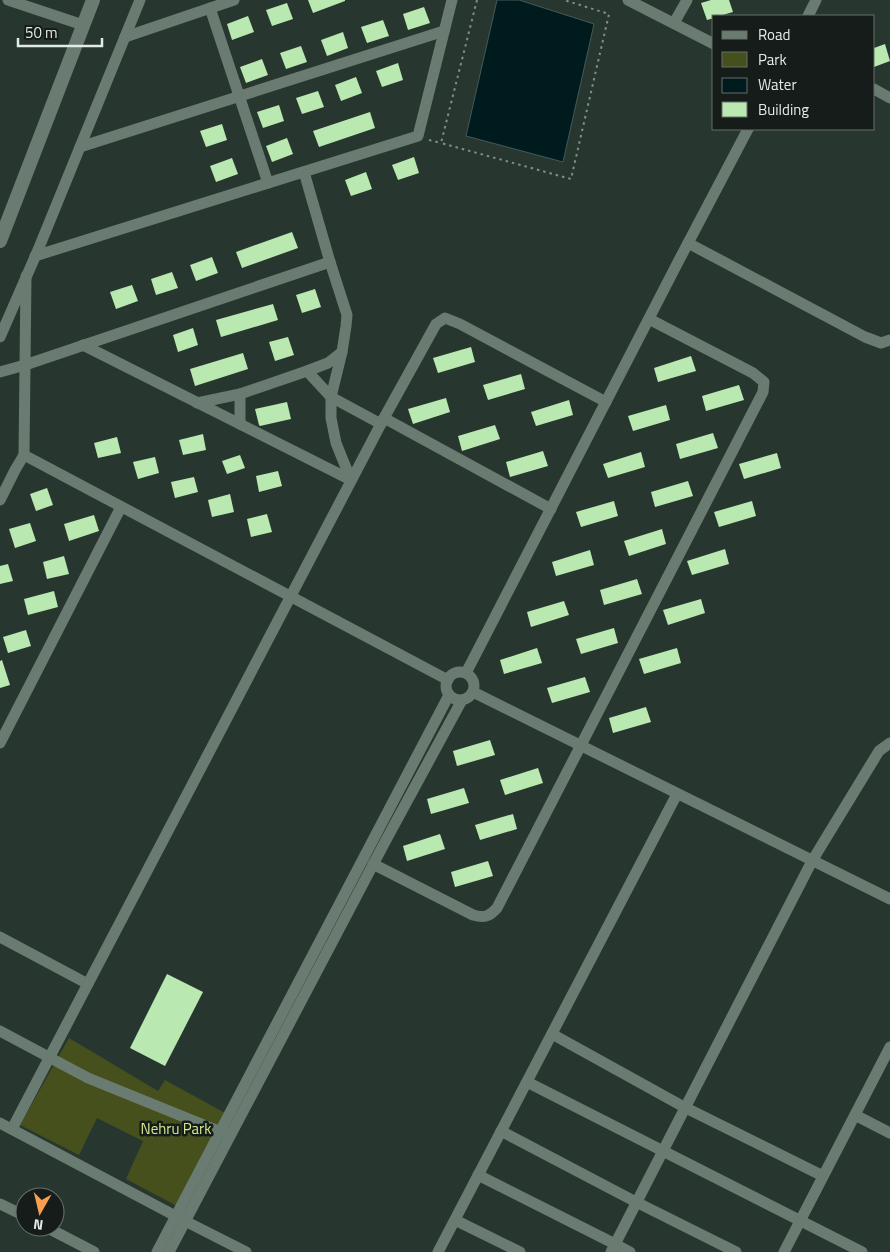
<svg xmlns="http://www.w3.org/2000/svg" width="890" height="1252" font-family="'Titillium Web',sans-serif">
<rect width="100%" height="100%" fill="#27372f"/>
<path fill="#45501d" d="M69 1038 158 1091 165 1080 225 1113 177 1206 126 1179 143 1141 97 1118 79 1155 20 1125Z"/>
<path fill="#001b1d" stroke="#445a59" d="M497 0H519L594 24 563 162 466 136Z"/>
<g fill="#b9e9b1">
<path d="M308 0H345V1L313 13Z"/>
<path d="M711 0H729L733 12 719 16H714V18L707 20 701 3Z"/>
<path d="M287 3 293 19 272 26 266 10Z"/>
<path d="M424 7 430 23 408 30 403 14Z"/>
<path d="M248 16 254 32 232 40 227 24Z"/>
<path d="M383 20 389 36 367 43 361 27Z"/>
<path d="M343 32 348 48 327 56 321 40Z"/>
<path d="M885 44 890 61 874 67V48Z"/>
<path d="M301 46 307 62 286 69 280 53Z"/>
<path d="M262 59 268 75 246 83 240 67Z"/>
<path d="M398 63 403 80 382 87 376 71Z"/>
<path d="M356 77 362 93 341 101 335 85Z"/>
<path d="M318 91 324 107 302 114 296 98Z"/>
<path d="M279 105 284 121 263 128 257 112Z"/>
<path d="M370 112 375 128 319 147 313 131Z"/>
<path d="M222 124 227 140 206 147 200 131Z"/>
<path d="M287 138 293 154 272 162 266 146Z"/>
<path d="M414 157 419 173 398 180 392 165Z"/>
<path d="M232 158 238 174 216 182 210 166Z"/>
<path d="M366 172 372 189 351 196 345 180Z"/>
<path d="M292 232 298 248 242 268 236 252Z"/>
<path d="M212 257 218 273 196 281 190 265Z"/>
<path d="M172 272 178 288 156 295 151 279Z"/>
<path d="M132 285 138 301 116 309 110 292Z"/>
<path d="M315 289 321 307 302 313 296 295Z"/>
<path d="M273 304 278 320 221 337 216 320Z"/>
<path d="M193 328 198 345 178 352 173 335Z"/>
<path d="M288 337 294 355 275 361 269 342Z"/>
<path d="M471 347 475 362 438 373 433 358Z"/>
<path d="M243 353 248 369 195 386 190 369Z"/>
<path d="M691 356 696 371 658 382 654 368Z"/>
<path d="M521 374 525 389 488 400 483 385Z"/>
<path d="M739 385 744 400 706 411 702 396Z"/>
<path d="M446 398 450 412 413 424 408 409Z"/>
<path d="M569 400 573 415 536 426 531 412Z"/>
<path d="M287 402 291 419 260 426 259 425 255 409Z"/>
<path d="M666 405 670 420 633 431 628 416Z"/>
<path d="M495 425 500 439 462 451 458 436Z"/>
<path d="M713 433 718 448 680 459 676 444Z"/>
<path d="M203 434 206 450 183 455 179 440Z"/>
<path d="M117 437 121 453 98 458 94 443Z"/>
<path d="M543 451 548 466 510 477 506 462Z"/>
<path d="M641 452 645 467 608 478 603 464Z"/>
<path d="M777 453 781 468 744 479 739 464Z"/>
<path d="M240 455 245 468 227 474 222 461Z"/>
<path d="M155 457 159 473 138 479 133 462Z"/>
<path d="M278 471 282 486 259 492 256 476Z"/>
<path d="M194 477 198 492 175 498 171 482Z"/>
<path d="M688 481 693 496 655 507 651 492Z"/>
<path d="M47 488 53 505 36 511 30 494Z"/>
<path d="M230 494 234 512 212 517 208 500Z"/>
<path d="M614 501 618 516 581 527 576 512Z"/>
<path d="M752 501 756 516 719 527 714 512Z"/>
<path d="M267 514 272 532 251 537 247 519Z"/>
<path d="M94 515 99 531 69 541 64 524Z"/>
<path d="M30 523 36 541 15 548 9 529Z"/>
<path d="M662 529 666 544 629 556 624 541Z"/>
<path d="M725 549 729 564 692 575 687 561Z"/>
<path d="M590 550 594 565 556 576 552 562Z"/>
<path d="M64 556 69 574 47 579 43 562Z"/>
<path d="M8 564 13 581 0 584V566Z"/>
<path d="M637 579 642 594 604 605 600 590Z"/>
<path d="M54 591 58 607 28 615 24 599Z"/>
<path d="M701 599 705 613 668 625 663 610Z"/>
<path d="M564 601 569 615 531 627 527 612Z"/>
<path d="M614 628 618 643 581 654 576 639Z"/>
<path d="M26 630 31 646 8 653 3 637Z"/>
<path d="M537 648 542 663 504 674 500 660Z"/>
<path d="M677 648 681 663 644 674 639 659Z"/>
<path d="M2 660 10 685 0 688V661Z"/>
<path d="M585 677 590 692 552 703 547 688Z"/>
<path d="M646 707 651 722 613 733 609 718Z"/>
<path d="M490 740 495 755 457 766 453 751Z"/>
<path d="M538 768 543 783 505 795 500 780Z"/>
<path d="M464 788 469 803 431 814 427 799Z"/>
<path d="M513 814 517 829 480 840 475 825Z"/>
<path d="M440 834 445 849 407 861 403 846Z"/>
<path d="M488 861 493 876 455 887 451 872Z"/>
<path d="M167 974 203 992 165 1066 130 1048Z"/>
</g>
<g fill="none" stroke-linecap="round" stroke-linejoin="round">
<g stroke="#828f88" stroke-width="2" stroke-dasharray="2.5 4" stroke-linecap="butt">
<path d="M477 0 441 143 571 179 609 14 564 0"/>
<path d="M429 140 441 143"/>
</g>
<g stroke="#6a7c72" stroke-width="11">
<path d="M8 0 83 25"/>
<path d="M628 0 714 44"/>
<path d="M210 8 268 183"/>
<path d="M808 16 816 0"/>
<path d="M674 23 687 0"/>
<path d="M125 37 234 0"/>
<path d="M874 89 890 98"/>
<path d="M80 147 444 31"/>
<path d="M688 243 865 337 881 343 890 340"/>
<path d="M35 256 418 136 452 0"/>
<path d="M330 262 347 315 346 326 342 352 331 397V418L336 443 351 480"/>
<path d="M26 276 24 455 448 680"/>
<path d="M0 337 38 250 140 0"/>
<path d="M83 345 351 480"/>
<path d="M307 371 331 397 381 424"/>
<path d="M0 372 25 365 330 262 304 172"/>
<path d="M197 403 240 394 307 371 328 363 342 352"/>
<path d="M384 418 436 324 445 318 460 324 606 402"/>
<path d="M240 424V394"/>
<path d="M0 500 15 470 24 455"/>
<circle cx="460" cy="686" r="14"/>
<path d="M466 673 677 264 748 129"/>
<path d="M473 692 890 899"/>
<path d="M0 743 121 507"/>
<path d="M373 864 473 915C484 918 489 917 497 908L763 392 764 382 753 373 649 319"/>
<path d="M0 937 88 984"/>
<path d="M0 1031 88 1078 226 1134"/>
<path d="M552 1034 684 1107 823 1176"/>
<path d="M527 1082 862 1252"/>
<path d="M855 1115 890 1133"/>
<path d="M0 1123 185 1221 246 1252"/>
<path d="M12 1129 384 418 551 509"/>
<path d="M501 1131 636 1202 736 1252"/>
<path d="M478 1175 615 1244 630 1252"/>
<path d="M0 1204 25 1216"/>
<path d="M455 1220 520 1252"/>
<path d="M46 1227 94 1252"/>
<path d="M157 1252 449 695"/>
<path d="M169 1252 386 840 462 700"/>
<path d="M438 1252 677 794"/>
<path d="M611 1252 812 861 879 751 890 743"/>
<path d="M784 1252 890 1047"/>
</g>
<path stroke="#6a7c72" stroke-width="14" d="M0 241 93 0"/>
</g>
<g text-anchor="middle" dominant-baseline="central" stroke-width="5" stroke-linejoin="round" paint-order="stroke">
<g font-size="15" fill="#d2e98c" stroke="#151c19">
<text x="176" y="1128">Nehru Park</text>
</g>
</g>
<rect x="712" y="15" width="162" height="115" fill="#151c19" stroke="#676f6b"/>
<rect x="722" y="31" width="25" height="8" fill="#6a7c72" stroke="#676f6b"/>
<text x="758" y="40" font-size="15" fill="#e2ece6">Road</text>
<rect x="722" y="52" width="25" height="15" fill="#45501d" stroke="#676f6b"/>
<text x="758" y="65" font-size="15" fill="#e2ece6">Park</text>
<rect x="722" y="78" width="25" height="15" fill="#001b1d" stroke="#676f6b"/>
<text x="758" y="90" font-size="15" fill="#e2ece6">Water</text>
<rect x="722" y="102" width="25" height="15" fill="#b9e9b1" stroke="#676f6b"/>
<text x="758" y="115" font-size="15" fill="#e2ece6">Building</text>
<g transform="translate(40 1212) rotate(188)"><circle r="24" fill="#151c19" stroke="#676f6b"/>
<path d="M0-4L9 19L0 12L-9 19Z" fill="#fa9f4f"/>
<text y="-8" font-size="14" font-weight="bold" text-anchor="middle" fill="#e2ece6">N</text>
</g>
<path d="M18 38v8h84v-8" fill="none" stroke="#e2ece6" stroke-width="2.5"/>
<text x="25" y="38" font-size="15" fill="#e2ece6" stroke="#151c19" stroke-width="4" paint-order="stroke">50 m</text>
</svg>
